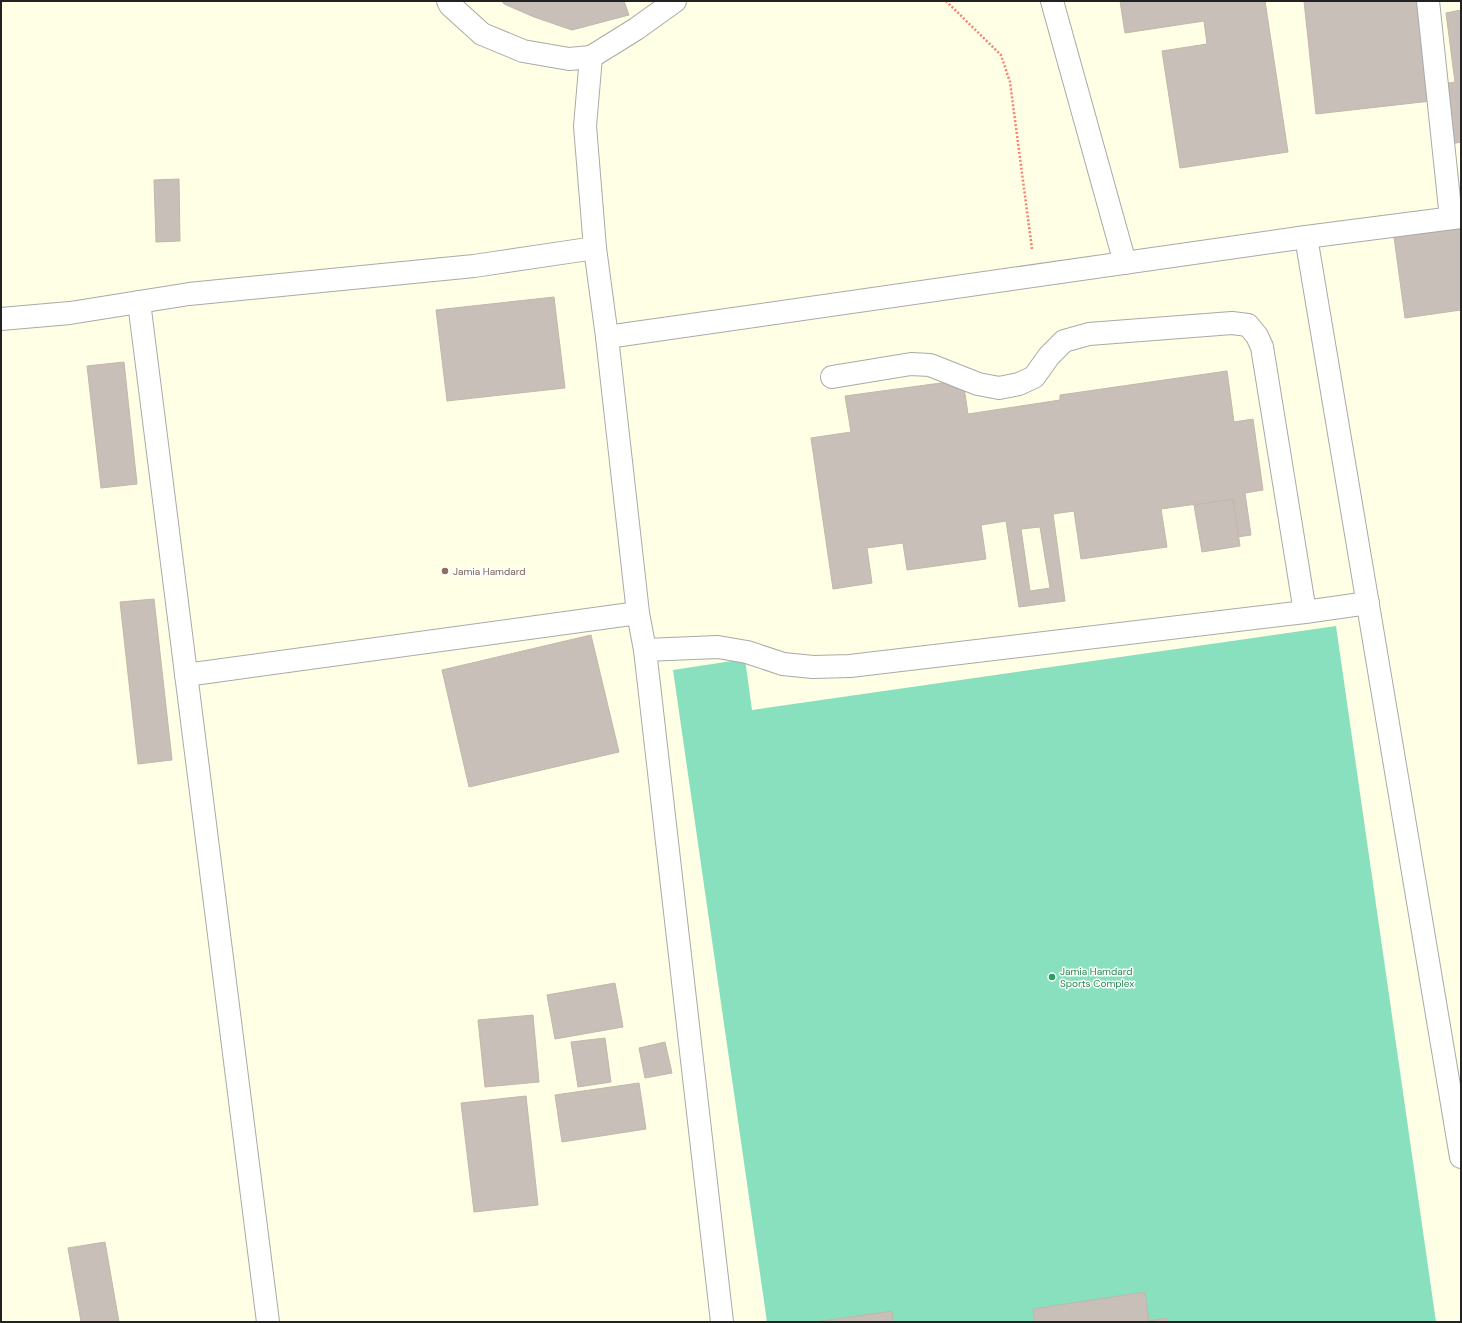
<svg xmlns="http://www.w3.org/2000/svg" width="1462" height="1323" font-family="'DM Sans',sans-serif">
<rect width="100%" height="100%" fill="#f2efe9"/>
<rect fill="#ffffe5" x="1" y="1" width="1460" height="1321"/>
<path fill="#88e0be" d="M1336 626 1436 1322H767L673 670 745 659 752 710Z"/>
<g fill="#c7bfb8" stroke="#c4b6ab" fill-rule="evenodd">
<path d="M502 1H624L629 15 572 30 534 17 504 4Z"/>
<path d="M1120 1H1265L1288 152 1180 168 1162 51 1207 44 1204 21 1125 33Z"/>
<path d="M1304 1H1419L1431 101 1316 114Z"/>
<path d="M1461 10V142L1451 144 1442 84 1455 82 1446 13Z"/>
<path d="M179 179 180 241 156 242 154 180Z"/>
<path d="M1461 227V310L1405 318 1394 237Z"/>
<path d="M554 297 565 388 447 401 436 310Z"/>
<path d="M124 362 137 484 101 488 87 366Z"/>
<path d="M1227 371 1234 422 1253 419 1263 490 1245 493 1251 535 1203 542 1197 504 1161 509 1167 547 1081 559 1074 511 1053 514 1065 601 1019 607 1006 521 981 525 986 559 907 570 903 543 867 548 872 583 833 589 811 438 851 432 845 396 963 380 968 414 1060 400V395ZM1040 527 1050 588 1030 591 1021 529Z"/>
<path d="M1233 499 1240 546 1202 552 1194 505Z"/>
<path d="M154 599 172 760 138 764 120 602Z"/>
<path d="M591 635 619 752 469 787 442 670Z"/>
<path d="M615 983 623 1027 555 1039 547 995Z"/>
<path d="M533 1015 539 1082 485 1087 478 1020Z"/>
<path d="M605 1038 611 1082 578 1087 571 1042Z"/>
<path d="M665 1042 672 1073 645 1078 639 1048Z"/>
<path d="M639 1083 646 1129 562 1142 555 1095Z"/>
<path d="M526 1096 538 1205 474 1212 461 1103Z"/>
<path d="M105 1242 119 1322H81L68 1248Z"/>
<path d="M1145 1292 1149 1321 1166 1318 1167 1322H1035L1033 1309Z"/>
<path d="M892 1311 893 1322H815Z"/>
</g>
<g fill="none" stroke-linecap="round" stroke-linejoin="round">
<defs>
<g id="minor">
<path d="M448 1 450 5 482 34 523 51 569 59 591 57 585 126 595 248"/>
<path d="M1052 1 1125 263"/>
<path d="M1428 1 1451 218"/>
<path d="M591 57 636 29 675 1"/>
<path d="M1306 237 1461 217"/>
<path d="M139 302 268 1322"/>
<path d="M1 319 70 313 189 294 474 266 595 248 607 337 638 613 645 650 722 1322"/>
<path d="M607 337 1306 237 1461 1157"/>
<path d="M832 377 911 364 930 365 978 384 999 388 1019 384 1034 377 1049 356 1064 341 1089 334 1232 323 1248 325 1257 336 1262 347 1305 612"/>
<path d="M645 650 718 647 747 652 783 664 813 667 850 666 1305 612 1368 603"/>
<path d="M186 675 638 613"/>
</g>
</defs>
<use href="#minor" stroke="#a9a9a9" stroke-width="24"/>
<path stroke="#fa8072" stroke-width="2.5" stroke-dasharray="2 2" stroke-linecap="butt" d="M946 1 1001 55 1010 82 1032 249"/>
<use href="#minor" stroke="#fff" stroke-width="22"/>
</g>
<circle fill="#8d6e63" stroke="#fff" stroke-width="1.5" cx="445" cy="571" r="4"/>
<circle fill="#2e9e5b" stroke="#fff" stroke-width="1.5" cx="1052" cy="977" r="4"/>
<g text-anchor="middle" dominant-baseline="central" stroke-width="3" stroke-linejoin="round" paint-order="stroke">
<g font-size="10" fill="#785e54" stroke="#fff" text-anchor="start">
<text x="453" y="571">Jamia Hamdard</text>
</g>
<g font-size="10" fill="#27864d" stroke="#fff" text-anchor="start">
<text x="1060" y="971">Jamia Hamdard<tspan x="1060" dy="12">Sports Complex</tspan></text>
</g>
</g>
<rect width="1462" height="1323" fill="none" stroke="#222222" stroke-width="4"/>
</svg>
